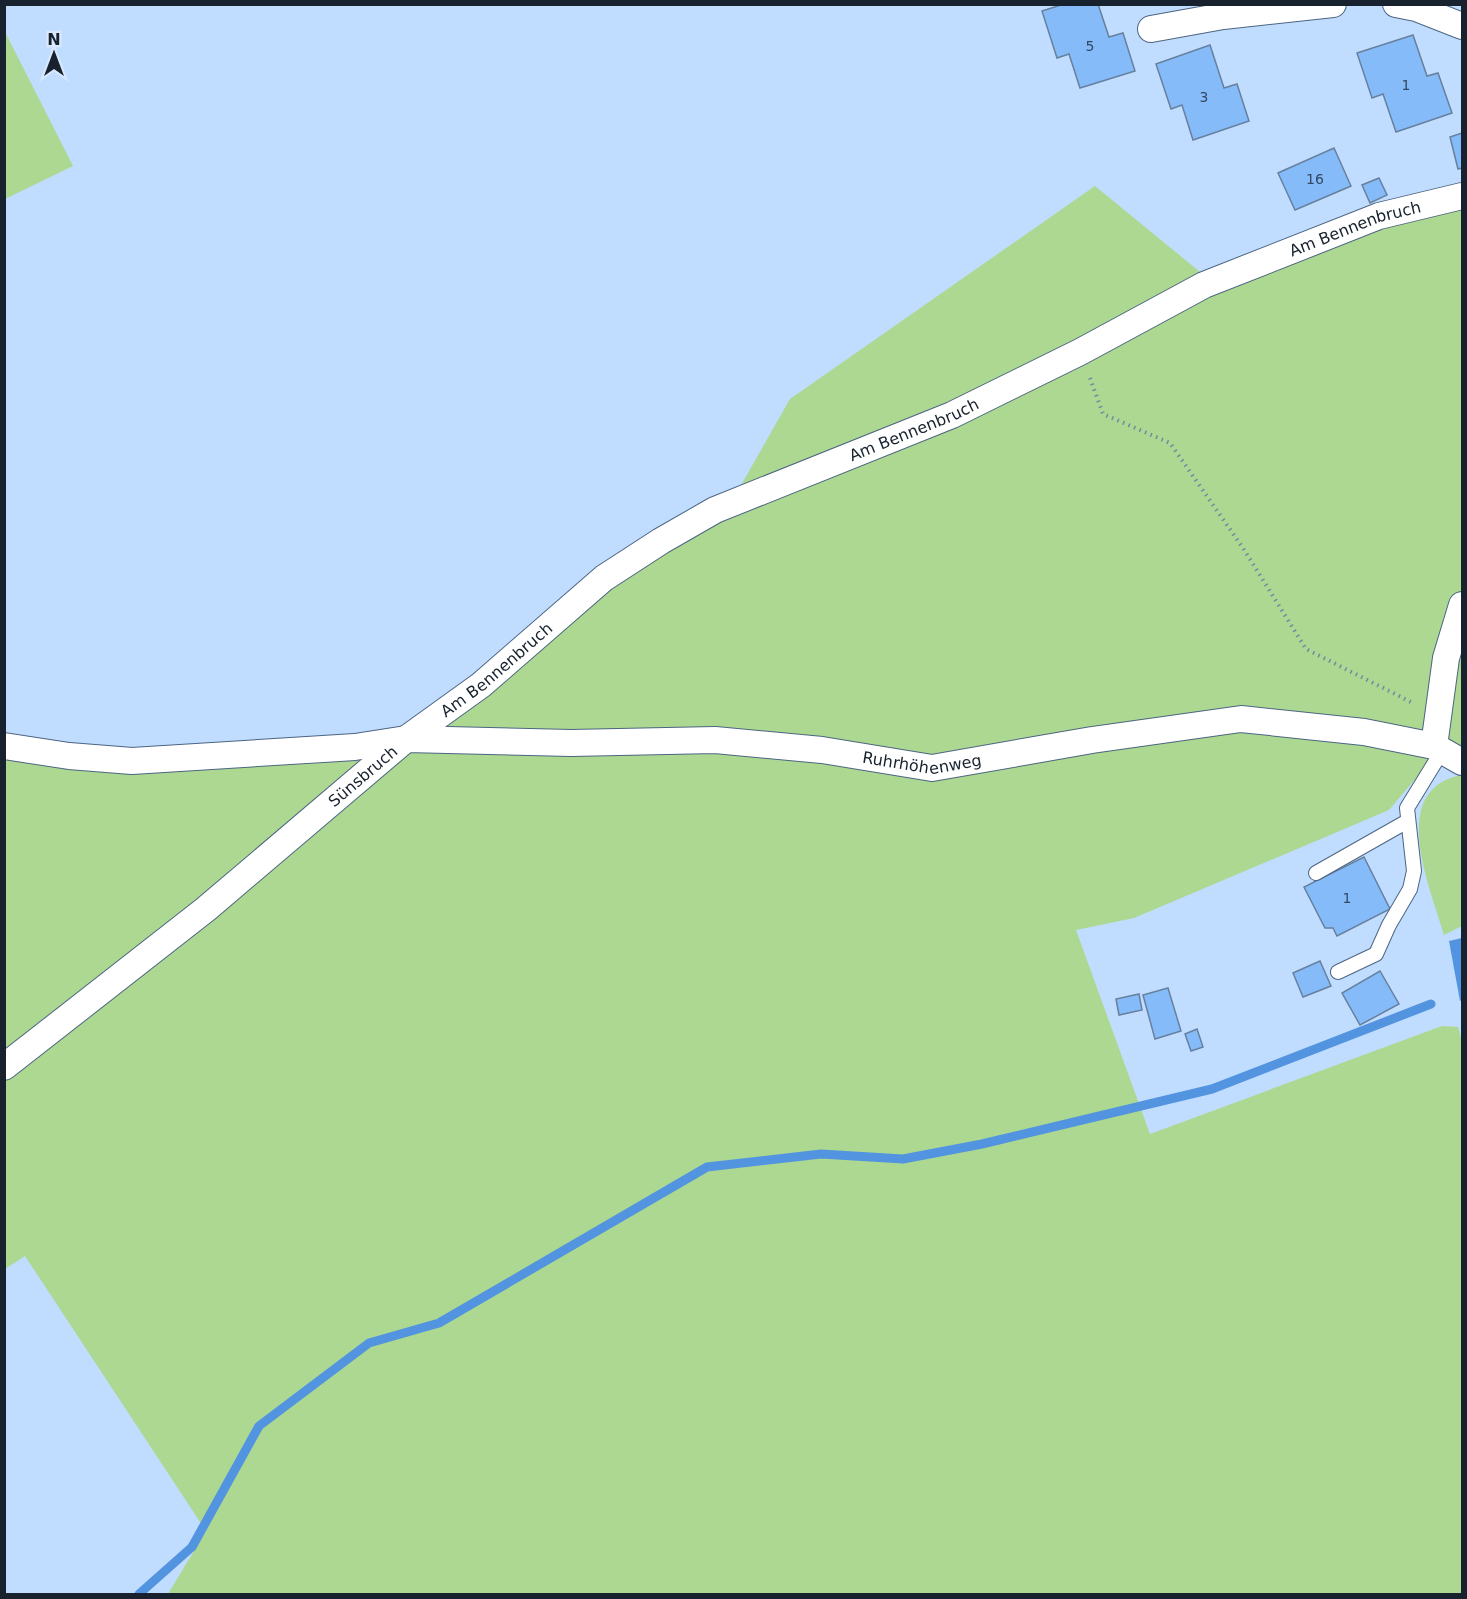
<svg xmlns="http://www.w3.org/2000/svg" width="1467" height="1599" font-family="'DejaVu Sans',sans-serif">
<rect width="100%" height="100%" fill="#c0dcfe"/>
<g fill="#add891">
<path d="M4 30 73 166 5 199H4Z"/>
<path d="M1095 186 1205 276 1462 202V758L1434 742 1399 734 1337 723 1241 714 1087 734 930 760 844 746 837 761 934 776 1243 722 1336 730 1439 751 1389 810 1134 918 1076 930 1150 1134 1442 1026 1458 1027 1462 1041V1594H168L206 1531 25 1256 5 1269V1072L282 856 409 742 484 687 534 640 607 581 714 517 741 507 736 494 790 399Z"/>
<path d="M386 749 5 1062V753Z"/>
<path d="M1462 775V926L1444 935C1431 888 1386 789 1462 775Z"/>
</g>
<path fill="#5294e0" d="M1462 938V1000L1460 1001 1449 941Z"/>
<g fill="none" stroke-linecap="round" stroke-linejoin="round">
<path stroke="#5294e0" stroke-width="9" d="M139 1594 192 1547 259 1426 369 1343 439 1323 707 1167 821 1154 903 1159 982 1144 1212 1089 1431 1004"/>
</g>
<g fill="#86bbfa" stroke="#66809e" stroke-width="1.5">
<path d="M1064 4H1098L1109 37 1123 33 1135 71 1080 88 1069 54 1057 58 1042 11Z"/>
<path d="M1413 35 1427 76 1438 73 1452 113 1396 132 1383 94 1372 98 1357 53Z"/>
<path d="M1210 45 1224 88 1237 84 1249 121 1193 140 1182 105 1171 109 1156 64Z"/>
<path d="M1462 133V168L1458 169 1450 137Z"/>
<path d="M1334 148 1351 186 1295 210 1278 173Z"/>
<path d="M1379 178 1387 195 1370 203 1362 185Z"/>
<path d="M1364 857 1390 909 1337 936 1333 928H1325L1304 887Z"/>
<path d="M1320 961 1331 986 1303 997 1293 973Z"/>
<path d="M1380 971 1399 1004 1360 1025 1342 993Z"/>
<path d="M1168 988 1181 1031 1155 1039 1143 995Z"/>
<path d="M1139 994 1142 1010 1119 1015 1116 999Z"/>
<path d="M1197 1029 1203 1047 1191 1051 1185 1034Z"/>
</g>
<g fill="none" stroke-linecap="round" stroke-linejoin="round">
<defs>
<g id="lane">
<path d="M1316 873 1406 822"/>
<path d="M1338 972 1376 954 1389 925 1410 889 1414 871 1407 808 1442 751"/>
</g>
<g id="street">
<path d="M1396 4 1416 8 1462 26"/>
<path d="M1151 29 1223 16 1333 4"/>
<path id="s1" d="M4 746 69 756 132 761 355 747 406 739 571 743 715 740 822 750 932 768 1092 740 1241 719 1364 732 1434 746 1462 762"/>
<path d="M1434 746 1446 658 1462 605"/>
<path id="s2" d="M4 1067 206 909 406 739 481 685 604 578 661 541 715 510 952 415 1080 352 1204 285 1379 216 1462 196"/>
</g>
</defs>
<use href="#lane" stroke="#4c6582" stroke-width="16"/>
<use href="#street" stroke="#4c6582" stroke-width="28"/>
<path stroke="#7589a1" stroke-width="4" stroke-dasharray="1.5 4.5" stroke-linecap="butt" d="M1090 378 1103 414 1170 443 1243 548 1306 649 1413 703"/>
<use href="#lane" stroke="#fff" stroke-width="14"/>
<use href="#street" stroke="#fff" stroke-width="26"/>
</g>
<g text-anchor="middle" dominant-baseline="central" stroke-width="5" stroke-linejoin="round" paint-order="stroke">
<g font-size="14" fill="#344861">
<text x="1090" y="46">5</text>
<text x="1406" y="85">1</text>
<text x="1204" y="97">3</text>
<text x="1315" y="179">16</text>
<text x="1347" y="898">1</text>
</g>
<g font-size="16" fill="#18222e" stroke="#d8e8fd">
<text stroke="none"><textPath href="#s2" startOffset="1605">Am Bennenbruch</textPath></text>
<text stroke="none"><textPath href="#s2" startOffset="1119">Am Bennenbruch</textPath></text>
<text stroke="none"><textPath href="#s2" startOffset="633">Am Bennenbruch</textPath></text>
<text stroke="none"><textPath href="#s1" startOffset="922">Ruhrhöhenweg</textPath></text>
<text stroke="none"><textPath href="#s2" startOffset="462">Sünsbruch</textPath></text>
</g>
</g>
<rect width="1467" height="1599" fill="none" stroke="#18222e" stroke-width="12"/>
<g transform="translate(54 54)" stroke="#d8e8fd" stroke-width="4.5" paint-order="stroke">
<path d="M0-4.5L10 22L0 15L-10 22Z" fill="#18222e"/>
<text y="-9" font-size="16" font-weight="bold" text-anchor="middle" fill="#18222e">N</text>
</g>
</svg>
